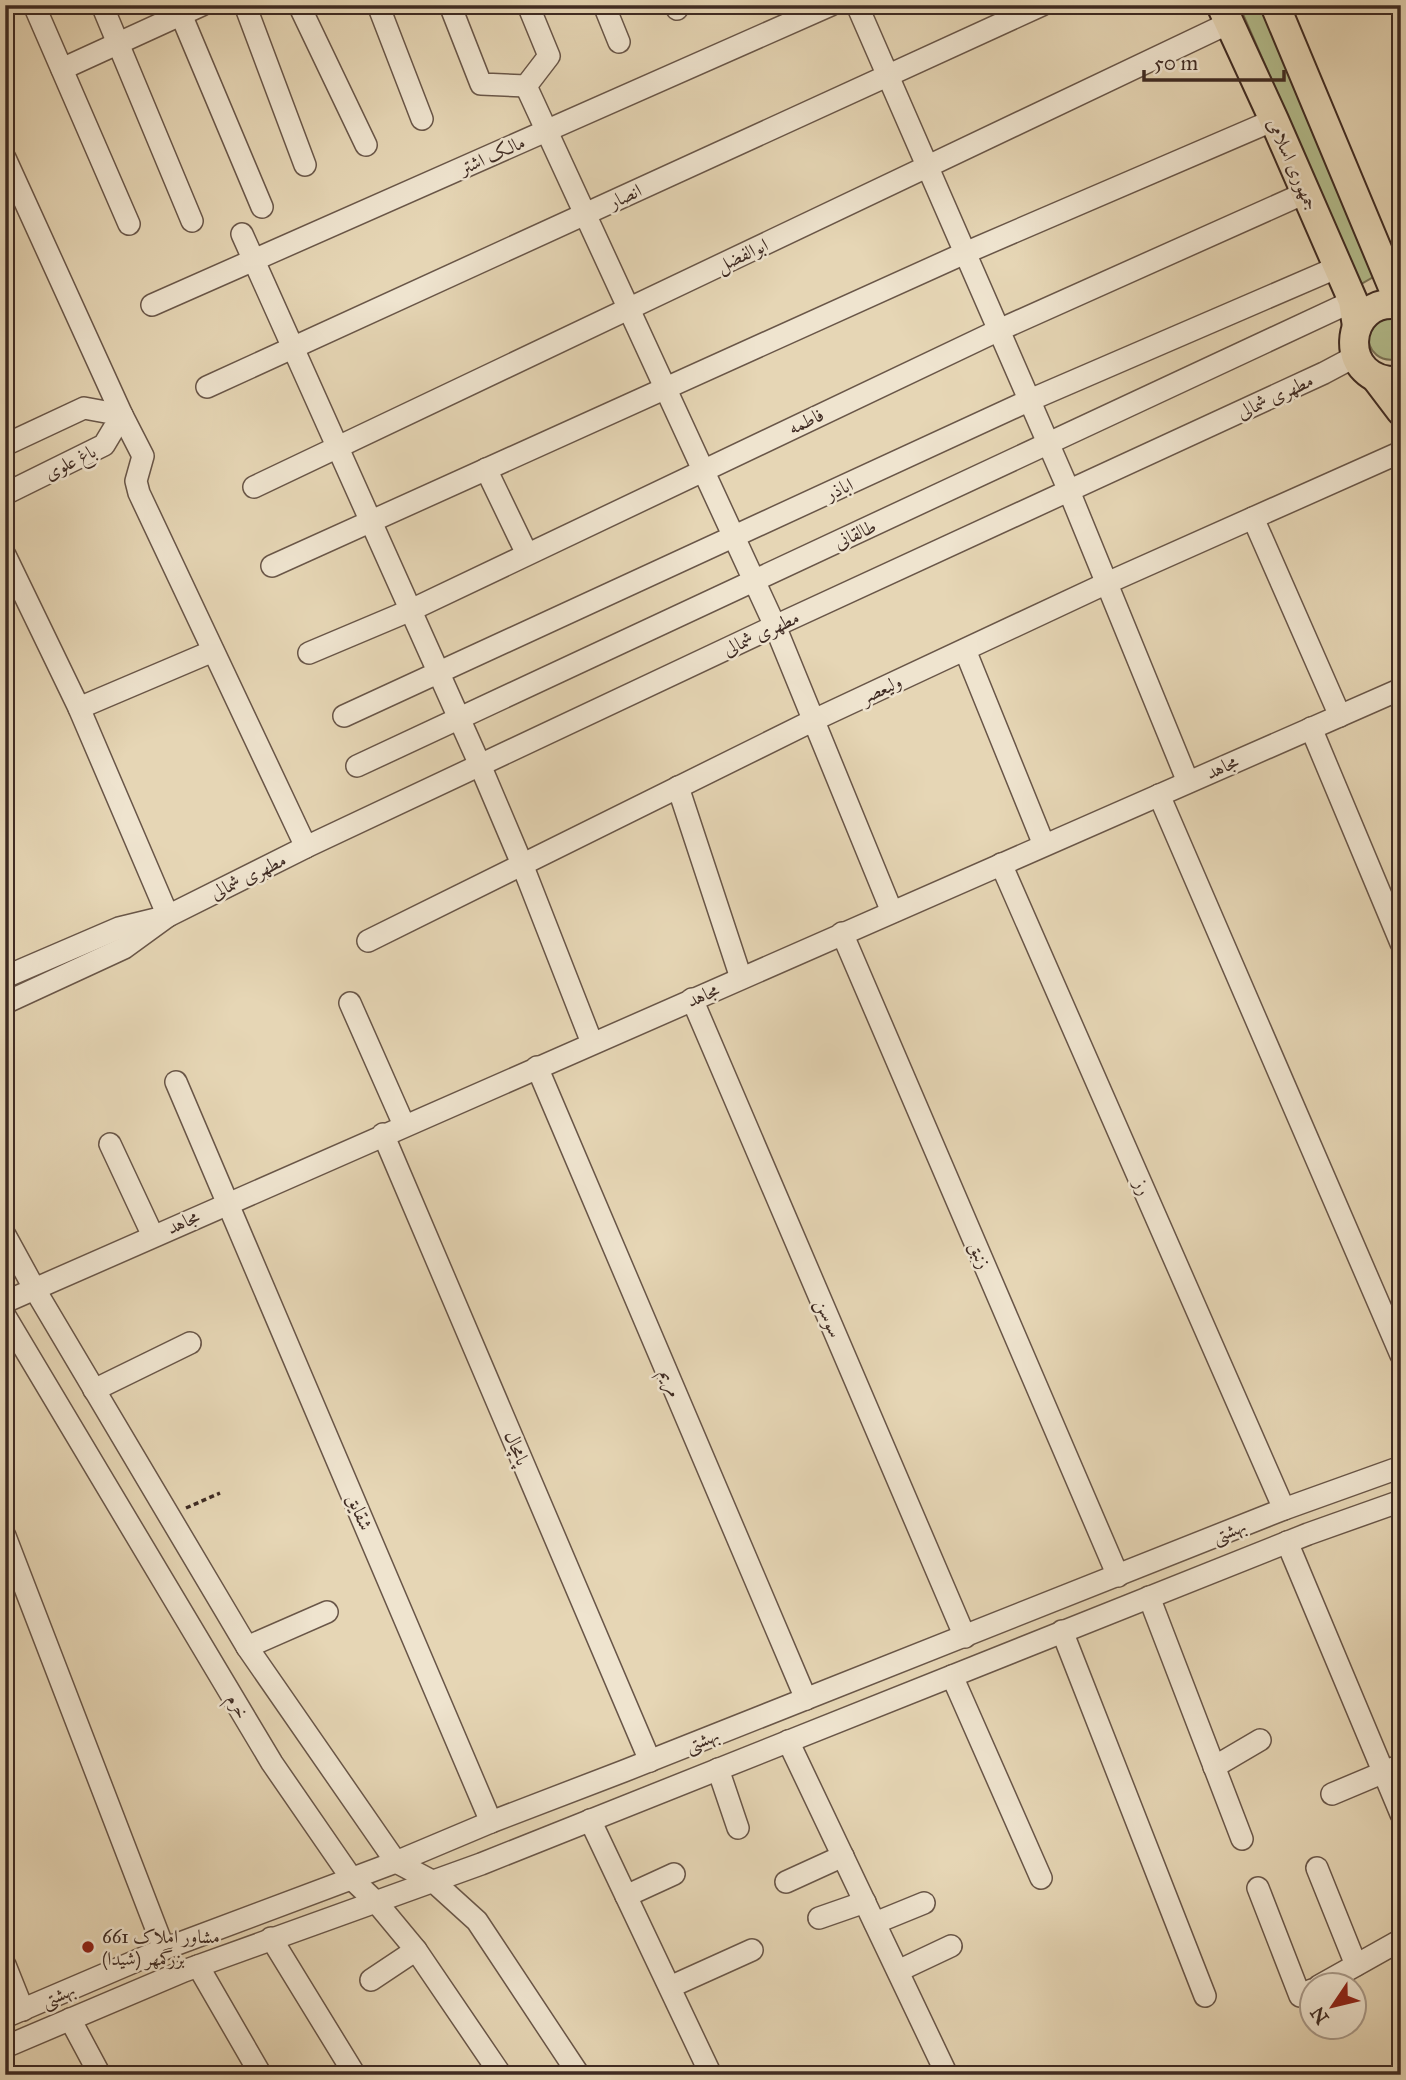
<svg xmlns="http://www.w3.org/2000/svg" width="1406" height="2080" font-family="'IM FELL Great Primer',Amiri,serif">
<rect width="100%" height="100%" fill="#e6d6b5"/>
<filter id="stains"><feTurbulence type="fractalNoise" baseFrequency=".00286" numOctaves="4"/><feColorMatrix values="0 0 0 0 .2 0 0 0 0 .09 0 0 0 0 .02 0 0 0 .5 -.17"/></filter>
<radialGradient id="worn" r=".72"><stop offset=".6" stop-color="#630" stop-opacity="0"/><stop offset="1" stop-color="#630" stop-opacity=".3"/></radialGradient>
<g fill="#b4be8e" stroke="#7a7458" stroke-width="2">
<path d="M1239 5H1262L1375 276 1361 284Z"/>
<path d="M1383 317 1401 319 1400 358C1381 364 1367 352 1368 333Z"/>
</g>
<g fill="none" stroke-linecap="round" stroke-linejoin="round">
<defs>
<g id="minor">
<path d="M34 5 129 224"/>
<path d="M102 5 192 221"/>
<path d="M177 5 262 207"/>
<path d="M245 5 305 165"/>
<path d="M299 5 366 145"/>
<path d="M378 5 422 119"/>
<path d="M450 5 481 84 526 86 549 56 528 5"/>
<path d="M604 5 619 42"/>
<path d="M675 5 677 9"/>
<path d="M857 5 1069 491 1188 782"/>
<path d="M62 69 202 5"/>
<path d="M526 86 775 626 892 912"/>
<path d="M5 158 122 415 143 456 136 481 139 493 306 847"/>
<path d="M242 234 480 765 522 864 592 1043"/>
<path d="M152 305 831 5"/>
<path d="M207 387 1042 5"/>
<path d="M5 445 84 408 122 415 104 445 5 494"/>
<path d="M486 469 527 554"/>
<path d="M254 487 1229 23"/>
<path d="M1253 518 1340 716"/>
<path d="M5 555 79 708 168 916"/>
<path d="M272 566 965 253 1274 120"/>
<path d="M965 650 1044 845"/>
<path d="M309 653 411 610 999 330 1305 193"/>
<path d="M79 708 213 651"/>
<path d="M344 716 1030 400 1338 267"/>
<path d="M1311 728 1401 943"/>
<path d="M357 766 1353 301"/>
<path d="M678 787 741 978"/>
<path d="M1159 795 1401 1355"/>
<path d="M1001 864 1284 1509"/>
<path d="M842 933 1118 1576"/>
<path d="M368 941 814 720 1107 583 1401 452"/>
<path d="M5 977 119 928 156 919"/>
<path d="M692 999 965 1637"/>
<path d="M5 1003 124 948 168 916 306 847 775 626 1324 373 1356 356"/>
<path d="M350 1003 404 1125"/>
<path d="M537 1067 806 1699"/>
<path d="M176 1082 491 1822"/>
<path d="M383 1134 650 1761"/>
<path d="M110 1144 153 1236"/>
<path d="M5 1235 34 1288 247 1647 396 1862 434 1882 477 1921 579 2075"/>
<path d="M5 1302 1401 689"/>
<path d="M5 1316 272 1763 352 1879 377 1903 416 1950 501 2075"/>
<path d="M94 1390 190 1343"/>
<path d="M5 1536 164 1949"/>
<path d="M1287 1542 1401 1814"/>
<path d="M1149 1597 1242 1839"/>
<path d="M1062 1631 1205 1996"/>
<path d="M247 1647 327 1612"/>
<path d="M952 1676 1041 1878"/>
<path d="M788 1741 947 2075"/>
<path d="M1214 1767 1260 1740"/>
<path d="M718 1769 738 1828"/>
<path d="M1332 1794 1401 1765"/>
<path d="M590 1820 711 2075"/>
<path d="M1317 1868 1356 1965"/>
<path d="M786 1882 843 1856"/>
<path d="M1258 1888 1300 1996 1312 1990"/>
<path d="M626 1896 674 1874"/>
<path d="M819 1918 865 1902"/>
<path d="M875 1923 924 1903"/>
<path d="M271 1938 355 2075"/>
<path d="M5 1965 23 2010"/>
<path d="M198 1966 261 2075"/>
<path d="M898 1971 951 1946"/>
<path d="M371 1980 416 1950"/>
<path d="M1319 1986 1401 1940"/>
<path d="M670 1987 752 1950"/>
<path d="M5 2017 164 1949 396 1862 491 1822 624 1771 1284 1509 1401 1467"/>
<path d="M70 2019 100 2075"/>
<path d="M5 2047 184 1971 481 1864 1308 1534 1401 1501"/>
</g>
<g id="major">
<path d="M1221 5 1274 120 1353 301 1357 326"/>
<path d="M1275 5 1392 285 1401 297"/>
<path d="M1401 305C1342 294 1335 386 1401 381"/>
<path d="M1376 378 1401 411"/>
</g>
</defs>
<use href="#minor" stroke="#695648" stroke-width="24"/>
<use href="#major" stroke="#3f2b23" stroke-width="32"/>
<path stroke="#3f2b23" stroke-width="3.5" stroke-dasharray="5 3.5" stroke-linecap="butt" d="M186 1508 220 1493"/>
<use href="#minor" stroke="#efe4cf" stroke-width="21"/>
<use href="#major" stroke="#e6d6b5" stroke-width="28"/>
</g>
<circle fill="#8f2418" stroke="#efe4cf" stroke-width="2.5" cx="88" cy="1947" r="7"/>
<g text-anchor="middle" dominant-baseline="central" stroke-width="5" stroke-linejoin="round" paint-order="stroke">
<g font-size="19" fill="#3f2b23" stroke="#efe4cf">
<text transform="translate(492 155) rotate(-24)">مالک اشتر</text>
<text transform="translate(1293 164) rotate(66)">جمهوری اسلامی</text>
<text transform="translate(625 196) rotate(-25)">انصار</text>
<text transform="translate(742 255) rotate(-25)">ابوالفضل</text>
<text transform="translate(1275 396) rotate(-25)">مطهری شمالی</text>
<text transform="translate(806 421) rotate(-25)">فاطمه</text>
<text transform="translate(70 462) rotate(-27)">باغ علوی</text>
<text transform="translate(839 489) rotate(-25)">اباذر</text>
<text transform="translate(855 534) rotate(-25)">طالقانی</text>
<text transform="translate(761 633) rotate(-25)">مطهری شمالی</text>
<text transform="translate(881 689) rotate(-25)">ولیعصر</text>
<text transform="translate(1222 767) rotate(-24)">مجاهد</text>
<text transform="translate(248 876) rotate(-26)">مطهری شمالی</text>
<text transform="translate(703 995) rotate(-23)">مجاهد</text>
<text transform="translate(1143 1187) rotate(66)">رز</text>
<text transform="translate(183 1222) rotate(-24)">مجاهد</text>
<text transform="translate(980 1255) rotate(67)">زنبق</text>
<text transform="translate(829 1318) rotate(67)">سوسن</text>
<text transform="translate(671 1383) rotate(67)">مریم</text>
<text transform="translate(517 1448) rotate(67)">پامچال</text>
<text transform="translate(360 1512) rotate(67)">شقایق</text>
<text transform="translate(1229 1531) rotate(-22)">بهشتی</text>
<text transform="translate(238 1706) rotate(59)">خرم</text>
<text transform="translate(702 1740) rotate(-22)">بهشتی</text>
<text transform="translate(58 1995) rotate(-24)">بهشتی</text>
</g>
<g font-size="19" fill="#3f2b23" stroke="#efe4cf" text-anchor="start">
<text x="102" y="1936">مشاور املاک 661<tspan x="102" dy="22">بزرگمهر (شیدا)</tspan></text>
</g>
</g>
<rect width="1406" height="2080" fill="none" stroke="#e6d6b5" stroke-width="28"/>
<rect x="7" y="7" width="1392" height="2066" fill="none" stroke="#3f2b23" stroke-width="3.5"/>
<rect x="14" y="14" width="1378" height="2052" fill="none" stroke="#3f2b23" stroke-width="2"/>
<g transform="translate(1333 2006) rotate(235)"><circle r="33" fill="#efe4cf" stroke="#a99a8a" stroke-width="2"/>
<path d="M0-5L12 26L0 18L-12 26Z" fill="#8f2418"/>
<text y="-10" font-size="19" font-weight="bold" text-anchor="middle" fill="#3f2b23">N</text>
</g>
<path d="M1144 70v10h140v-10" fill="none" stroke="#3f2b23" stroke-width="3.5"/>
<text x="1154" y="70" font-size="21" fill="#3f2b23" stroke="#efe4cf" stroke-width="5" paint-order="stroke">50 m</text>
<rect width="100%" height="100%" filter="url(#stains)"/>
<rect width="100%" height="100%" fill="url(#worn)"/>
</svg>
